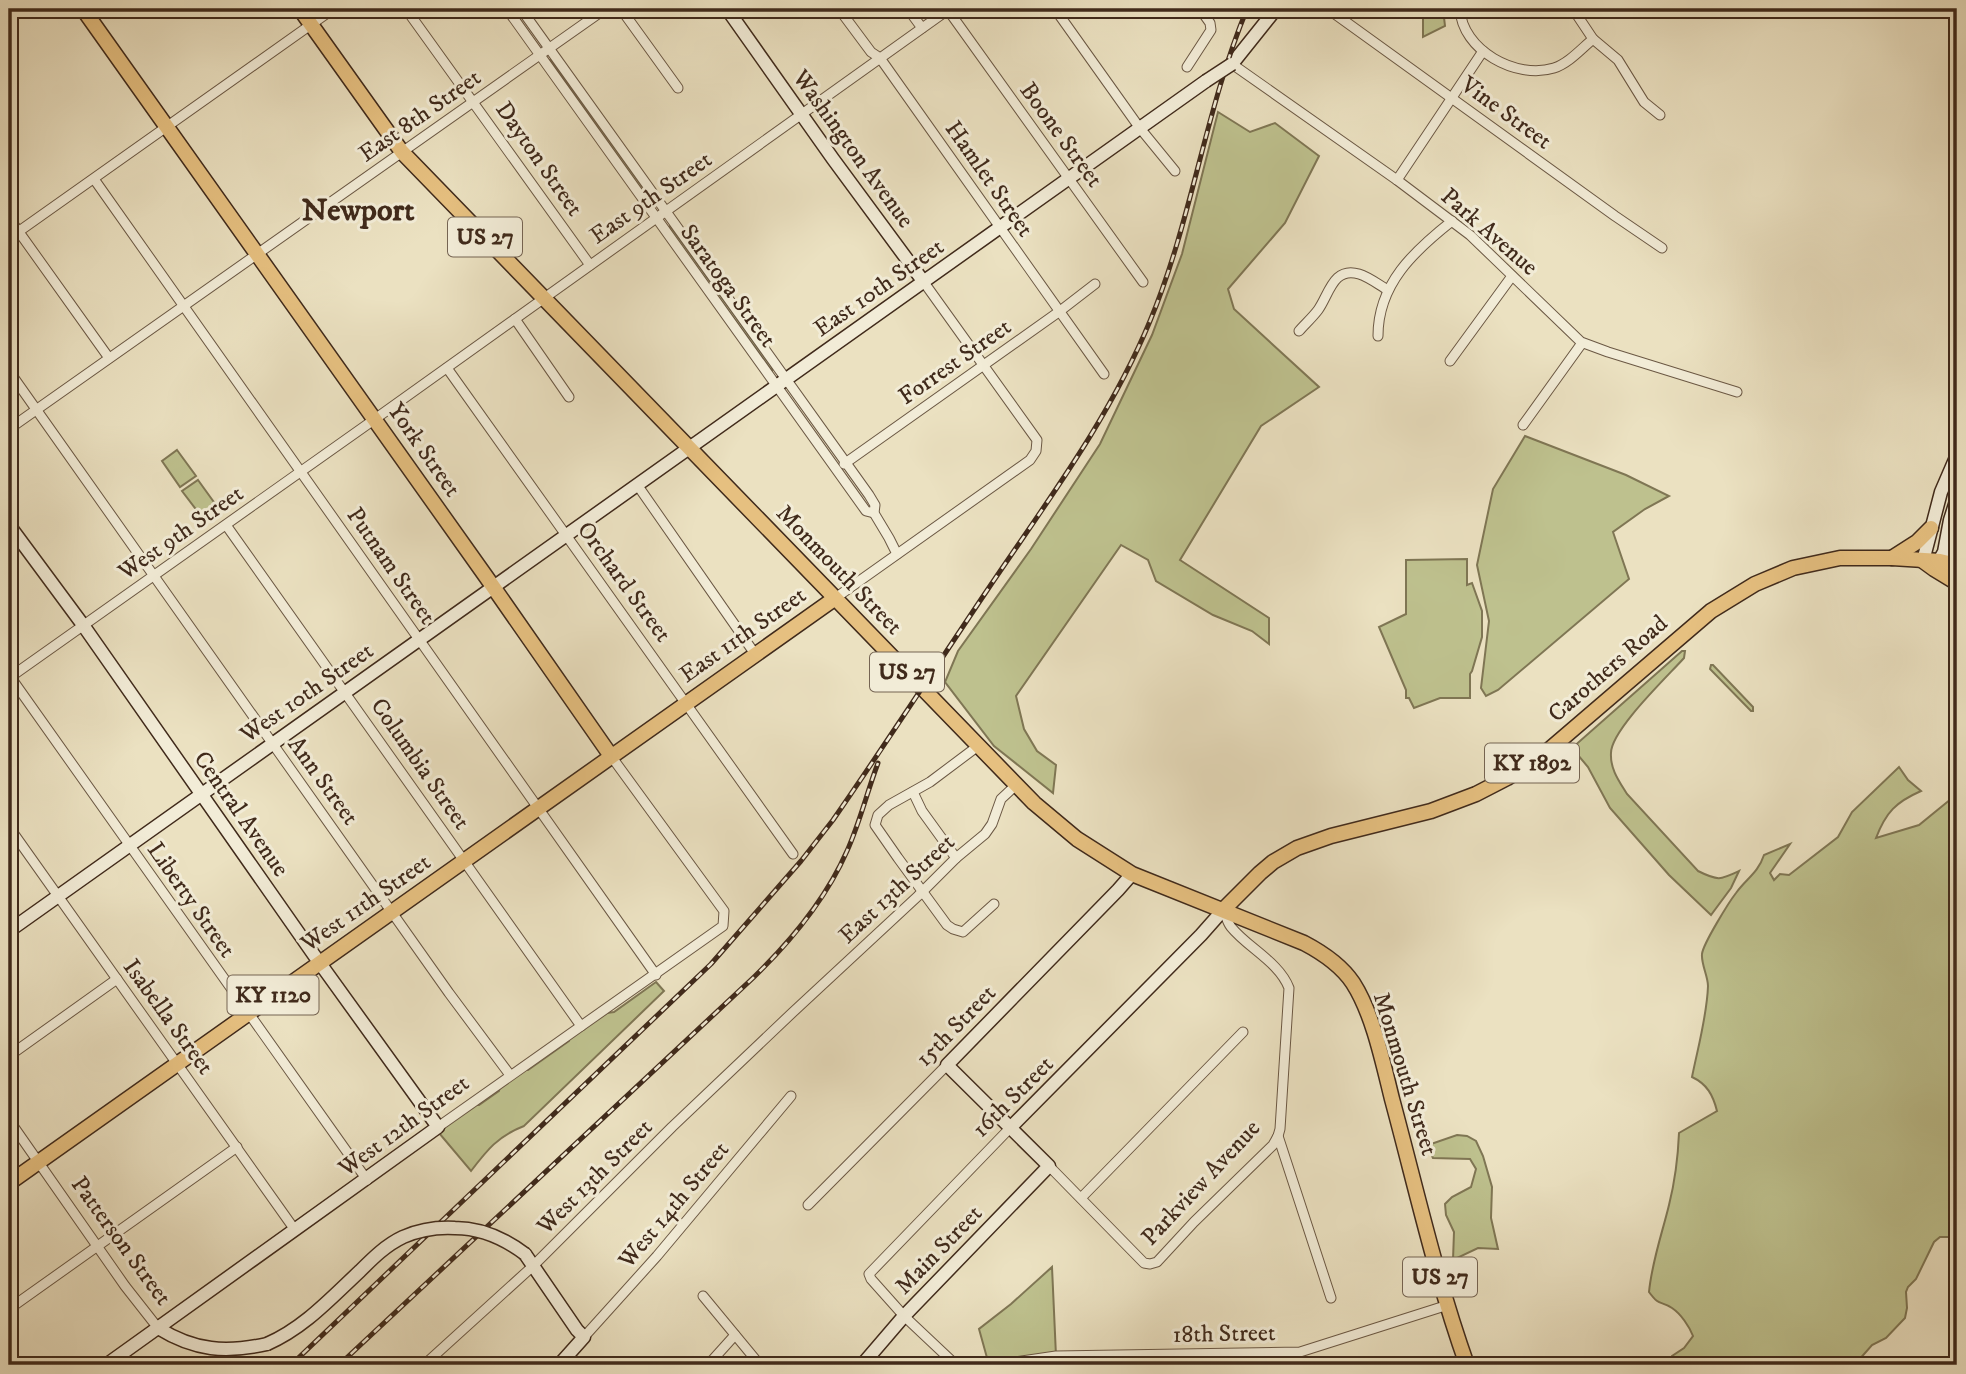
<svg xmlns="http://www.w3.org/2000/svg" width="1966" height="1374" font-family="'IM FELL DW Pica',serif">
<rect width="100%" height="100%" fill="#ebe1c1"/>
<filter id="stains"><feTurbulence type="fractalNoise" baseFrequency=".00286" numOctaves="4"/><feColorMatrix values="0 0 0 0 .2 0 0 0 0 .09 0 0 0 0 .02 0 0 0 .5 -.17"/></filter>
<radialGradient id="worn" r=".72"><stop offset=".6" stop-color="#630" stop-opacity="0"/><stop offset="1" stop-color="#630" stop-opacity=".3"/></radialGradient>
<g fill="#bec18e" stroke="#7f7654" stroke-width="2">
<path d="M1410 9H1443L1445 26 1423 37V12Z"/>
<path d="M550 60H552L653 202H650Z"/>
<path d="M1218 112 1250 132 1275 123 1319 156 1285 223 1228 289 1234 309 1319 387 1261 426 1180 560 1269 618V644L1252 631 1213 615 1156 581 1148 560 1121 545 1016 696 1024 729 1037 751 1056 765 1053 793 994 746 945 682 958 651 1031 549 1100 444 1152 335 1182 254Z"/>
<path d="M670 226 772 367V371L671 232 669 227Z"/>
<path d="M1525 436 1626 475 1669 496 1645 509 1613 532 1629 579 1498 690 1486 696 1481 688 1489 621 1477 565 1493 489Z"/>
<path d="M177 450 196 476 180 487 162 461Z"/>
<path d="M198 480 216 505 201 516 182 491Z"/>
<path d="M1467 559V585L1472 583 1482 611V637L1472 671 1470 674V698H1440L1414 708 1409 698H1406V690L1379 627 1406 614V560Z"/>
<path d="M1682 651H1685L1684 658C1668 676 1611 730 1611 753 1610 769 1619 781 1627 794L1698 871C1718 881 1720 880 1739 871L1731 888 1711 915 1669 875 1610 808 1588 767 1572 748Z"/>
<path d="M1711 665H1713L1753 707V711H1751L1710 669Z"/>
<path d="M1899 767 1908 780 1921 791C1896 802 1886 812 1876 838L1919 825 1957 794V1234L1952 1237H1940L1934 1242 1916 1279 1908 1287 1906 1292 1907 1308 1905 1318 1886 1338 1872 1345 1858 1361 1836 1365H1672V1356L1684 1348 1693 1336C1689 1326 1681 1314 1672 1308 1660 1300 1660 1307 1649 1292 1652 1261 1662 1234 1669 1205 1675 1181 1678 1157 1679 1133L1717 1111C1713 1095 1707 1084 1692 1077 1698 1047 1707 1016 1708 986 1708 976 1701 964 1702 954 1703 944 1729 902 1736 893 1747 878 1758 873 1764 855L1790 844 1770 873 1774 880 1780 874 1789 875 1838 837 1852 812Z"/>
<path d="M656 982 664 991 524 1126C498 1136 487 1150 471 1171L439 1133 447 1124 473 1105H479L499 1091 500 1086 522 1070H528L569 1041 570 1036 607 1013 614 1012Z"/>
<path d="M1457 1135 1467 1136 1476 1141 1483 1156 1492 1187 1491 1218 1498 1249 1478 1248 1453 1260 1454 1232 1446 1215 1445 1204 1452 1197 1471 1187 1476 1169 1470 1159 1433 1158 1430 1152 1431 1144Z"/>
<path d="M1052 1267 1056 1356 989 1365 979 1329 1011 1304Z"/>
</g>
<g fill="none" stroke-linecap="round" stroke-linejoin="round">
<defs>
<g id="street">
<path d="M406 9 590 265"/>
<path d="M507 9 866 511 874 513"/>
<path d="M521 9 869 495 875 505 874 513 889 538 897 554"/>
<path d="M621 9 678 88"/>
<path d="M839 9 871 52 880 58 1104 374"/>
<path d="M908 9 922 28"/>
<path d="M1055 9 1139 127 1175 171"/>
<path d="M1328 9 1615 216 1662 248"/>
<path d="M1460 9C1462 50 1516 80 1554 68 1569 63 1581 49 1593 39"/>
<path d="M1573 9 1593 39 1618 60 1644 102 1660 115"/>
<path d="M948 10 1143 282"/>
<path d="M1232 64 1397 180 1470 235 1581 342 1608 352 1737 392"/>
<path d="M1187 67 1211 30 1210 23 1200 9"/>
<path d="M94 179 656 975"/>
<path d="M1397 180 1483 51"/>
<path d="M9 218 109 358"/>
<path d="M18 232 333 9"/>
<path d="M515 319 569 397"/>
<path d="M1299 331C1305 324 1312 318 1318 310 1329 295 1333 266 1359 274 1369 277 1379 285 1388 290"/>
<path d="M1378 336C1378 284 1414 251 1452 221"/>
<path d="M1450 361 1512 276"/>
<path d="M447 368 793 854"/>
<path d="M9 371 449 993 510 1075"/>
<path d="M1523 425 1582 343"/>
<path d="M9 429 605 9"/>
<path d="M844 464 1060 311 1095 284"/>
<path d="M638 486 755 654"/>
<path d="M226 525 581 1026"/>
<path d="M834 599 1030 460 1036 451 1037 440 923 281"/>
<path d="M9 675 367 1180"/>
<path d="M9 678 375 419 949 9"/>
<path d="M978 746 930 782 889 805 878 815 875 825 898 858 947 925 953 929 963 932 994 904"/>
<path d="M913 792 922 811 956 858"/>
<path d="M9 827 295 1230"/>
<path d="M9 1056 117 979"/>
<path d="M9 1120 125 1286 158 1328"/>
<path d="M438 1127 723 926 724 911 611 756"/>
<path d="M1278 1136 1331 1298"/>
<path d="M1049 1166 1144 1263 1150 1264 1157 1262 1194 1222 1273 1145 1278 1136 1280 1129 1289 988C1279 962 1248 948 1231 927 1227 922 1226 916 1224 911"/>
<path d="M1081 1198 1243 1032"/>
<path d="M808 1205 947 1065"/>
<path d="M703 1296 760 1365"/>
<path d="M9 1309 237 1147"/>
<path d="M584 1337 657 1256 791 1096"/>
<path d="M424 1365 533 1266 672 1127 792 1013 918 896 956 858 985 834 992 824 1001 799 1016 785"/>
<path d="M708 1365 735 1335"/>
<path d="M956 1365 904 1316 871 1279 869 1274 1011 1127"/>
<path d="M994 1365 1056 1356 1300 1352 1448 1305"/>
<path d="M1957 1365V1363"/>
</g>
<g id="secondary">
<path d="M727 9 833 159 923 281"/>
<path d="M1232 64 1276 9"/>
<path d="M9 525 83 625 314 955 438 1127 106 1365"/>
<path d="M1923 561 1941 492 1957 455"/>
<path d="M1936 566 1944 552 1950 520 1957 498"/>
<path d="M9 931 1206 81"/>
<path d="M1011 1127 1201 935 1224 909"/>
<path d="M525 1254 577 1330 584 1337 559 1365"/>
<path d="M158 1328C195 1351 226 1353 267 1344"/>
<path d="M862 1365 904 1316 1049 1166 947 1065 1118 890 1132 874"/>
</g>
<g id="primary">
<path d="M83 9 487 578 611 756"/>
<path d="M300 9 402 152 1034 803 1077 839 1132 874 1304 943C1323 953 1341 965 1353 983 1373 1014 1383 1063 1392 1099 1416 1188 1436 1278 1467 1365"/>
<path d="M1892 558 1917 542 1931 528"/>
<path d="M1923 561 1934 569 1957 583"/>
<path d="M1224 909 1260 873 1273 862 1297 848 1331 836 1431 811 1476 794 1507 778 1543 755 1711 611 1755 584 1793 568 1840 558H1892L1940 561 1957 565"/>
<path d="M9 1183 834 599"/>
</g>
</defs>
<use href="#street" stroke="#6b5844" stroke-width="11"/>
<use href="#secondary" stroke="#402a1b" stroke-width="15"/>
<use href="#primary" stroke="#402a1b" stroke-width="17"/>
<use href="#street" stroke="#f2ecd7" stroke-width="9"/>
<use href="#secondary" stroke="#f2ecd7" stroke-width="12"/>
<use href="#primary" stroke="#e6c080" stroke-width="14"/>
<defs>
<g id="rail">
<path d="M291 1365 711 964 801 861 833 820C885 745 935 668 986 592 1045 504 1109 420 1150 321 1192 220 1205 110 1247 9"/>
<path d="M339 1365 754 977C792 940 826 899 847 851 860 822 867 792 878 763"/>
</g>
</defs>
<use href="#rail" stroke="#402a1b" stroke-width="5"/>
<use href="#rail" stroke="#f2ecd7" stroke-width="2.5" stroke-dasharray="8" stroke-linecap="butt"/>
<defs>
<g id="secondary-bridge">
<path d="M1206 81 1232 64"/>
<path d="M267 1344C304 1328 331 1298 360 1271 373 1258 386 1245 403 1237 419 1230 437 1227 455 1228 481 1228 505 1239 525 1254"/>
</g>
</defs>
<use href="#secondary-bridge" stroke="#402a1b" stroke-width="15" stroke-linecap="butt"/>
<use href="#secondary-bridge" stroke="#f2ecd7" stroke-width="12"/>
</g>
<g text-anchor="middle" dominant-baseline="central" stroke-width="6" stroke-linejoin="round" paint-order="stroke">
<g fill="#f2ecd7" stroke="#756453" stroke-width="2">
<rect x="448" y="217.5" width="74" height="39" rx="5"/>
<rect x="870" y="652.5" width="74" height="39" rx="5"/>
<rect x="1485" y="743.5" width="94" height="39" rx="5"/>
<rect x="227.5" y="975.5" width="91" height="39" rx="5"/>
<rect x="1403" y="1257.5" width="74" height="39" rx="5"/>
</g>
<g font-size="23" font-weight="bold" fill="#402a1b">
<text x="485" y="237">US 27</text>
<text x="907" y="672">US 27</text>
<text x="1532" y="763">KY 1892</text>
<text x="273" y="995">KY 1120</text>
<text x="1440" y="1277">US 27</text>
</g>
<g font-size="24" fill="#402a1b" stroke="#f2ecd7">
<text transform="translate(1506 113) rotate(36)">Vine Street</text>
<text transform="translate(420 116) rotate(-35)">East 8th Street</text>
<text transform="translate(1061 135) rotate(54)">Boone Street</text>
<text transform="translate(853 149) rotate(54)">Washington Avenue</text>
<text transform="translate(539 159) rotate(55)">Dayton Street</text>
<text transform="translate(989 179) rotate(55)">Hamlet Street</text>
<text transform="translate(651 198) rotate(-35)">East 9th Street</text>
<text transform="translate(1489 232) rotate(41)">Park Avenue</text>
<text transform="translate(728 286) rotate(54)">Saratoga Street</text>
<text transform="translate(879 288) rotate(-35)">East 10th Street</text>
<text transform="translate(955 362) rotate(-35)">Forrest Street</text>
<text transform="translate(424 450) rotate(55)">York Street</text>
<text transform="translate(181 533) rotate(-35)">West 9th Street</text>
<text transform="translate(391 566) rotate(55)">Putnam Street</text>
<text transform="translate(839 570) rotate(46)">Monmouth Street</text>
<text transform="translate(624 582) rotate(54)">Orchard Street</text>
<text transform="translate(743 635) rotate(-35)">East 11th Street</text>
<text transform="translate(1608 669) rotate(-41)">Carothers Road</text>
<text transform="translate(307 693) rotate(-35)">West 10th Street</text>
<text transform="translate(420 764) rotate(55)">Columbia Street</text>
<text transform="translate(323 781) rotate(54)">Ann Street</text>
<text transform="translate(241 814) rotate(55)">Central Avenue</text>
<text transform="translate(897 889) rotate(-43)">East 13th Street</text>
<text transform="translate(191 900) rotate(55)">Liberty Street</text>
<text transform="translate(366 903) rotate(-35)">West 11th Street</text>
<text transform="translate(168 1017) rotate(54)">Isabella Street</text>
<text transform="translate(956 1026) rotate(-46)">15th Street</text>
<text transform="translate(1405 1074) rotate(73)">Monmouth Street</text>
<text transform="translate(1013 1097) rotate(-45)">16th Street</text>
<text transform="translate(404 1126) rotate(-36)">West 12th Street</text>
<text transform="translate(595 1177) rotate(-45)">West 13th Street</text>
<text transform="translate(1201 1183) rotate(-47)">Parkview Avenue</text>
<text transform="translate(674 1205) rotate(-50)">West 14th Street</text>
<text transform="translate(121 1241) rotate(54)">Patterson Street</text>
<text transform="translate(939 1250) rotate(-46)">Main Street</text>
<text transform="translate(1224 1334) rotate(-1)">18th Street</text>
</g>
<g font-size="32" font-weight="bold" fill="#402a1b" stroke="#f2ecd7">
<text x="358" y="211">Newport</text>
</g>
</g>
<rect width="1966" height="1374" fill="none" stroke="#ebe1c1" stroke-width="35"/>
<rect x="10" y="10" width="1945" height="1353" fill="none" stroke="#402a1b" stroke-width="3.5"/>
<rect x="18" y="18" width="1931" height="1339" fill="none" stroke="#402a1b" stroke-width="2"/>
<rect width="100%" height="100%" filter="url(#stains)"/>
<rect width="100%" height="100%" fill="url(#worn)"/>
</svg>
